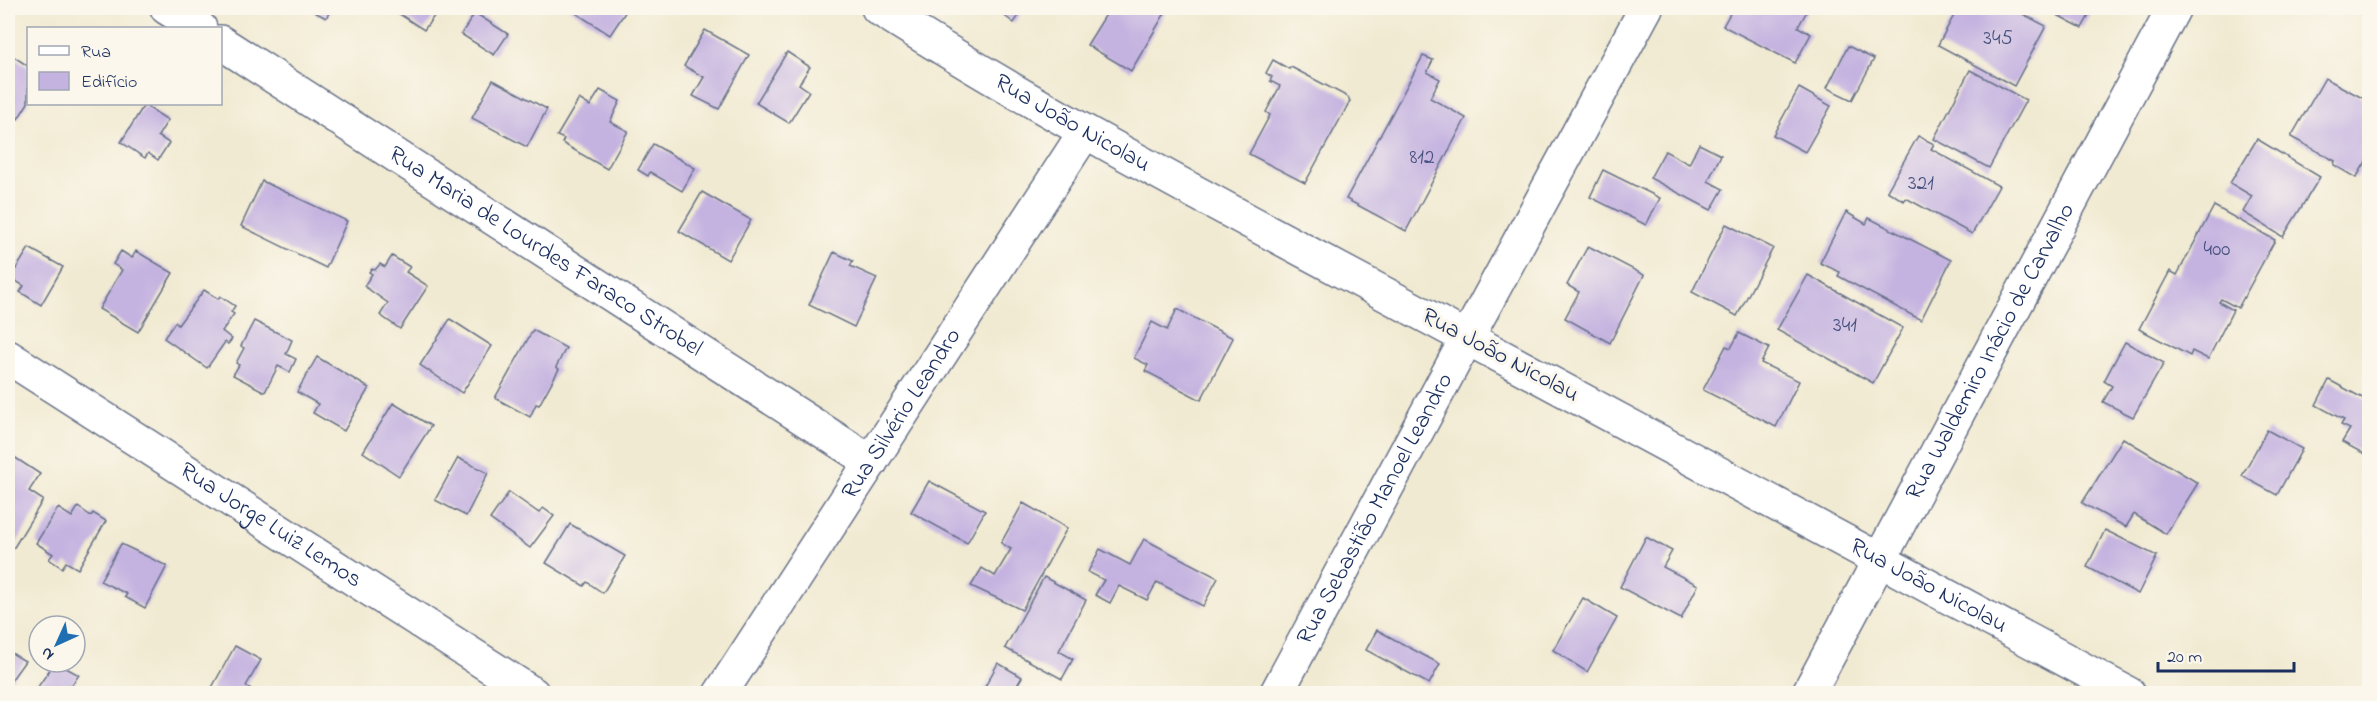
<svg xmlns="http://www.w3.org/2000/svg" width="2377" height="701" font-family="'Indie Flower',sans-serif">
<rect width="100%" height="100%" fill="#fbf7ec"/>
<filter id="ink" filterUnits="userSpaceOnUse"><feTurbulence type="fractalNoise" baseFrequency=".0167" numOctaves="2"/><feDisplacementMap in="SourceGraphic" scale="12" xChannelSelector="R" yChannelSelector="G"/><feConvolveMatrix kernelMatrix="1 2 1 2 8 2 1 2 1" color-interpolation-filters="sRGB"/></filter>
<filter id="wash" filterUnits="userSpaceOnUse"><feTurbulence type="fractalNoise" baseFrequency=".008" numOctaves="4" result="noise"/><feDisplacementMap in="SourceGraphic" scale="24" xChannelSelector="R" yChannelSelector="G"/><feGaussianBlur stdDeviation="1.35" result="paint"/><feColorMatrix in="noise" values="0 0 0 0 0 0 0 0 0 0 0 0 0 0 0 0 0 1.4 0 .05"/><feComposite in="paint" operator="in"/></filter>
<g filter="url(#wash)">
<rect width="100%" height="100%" fill="#f1ead2"/>
<g id="blocks">
<g fill="#c4b2e0">
<path d="M307 8H332L326 18Z"/>
<path d="M390 8H440L424 30Z"/>
<path d="M568 8H620L626 11 610 35Z"/>
<path d="M994 8H1024L1014 23Z"/>
<path d="M1110 8H1156L1165 13 1131 71 1087 45Z"/>
<path d="M1733 8H1801L1807 11 1798 27 1811 34 1795 63 1723 26Z"/>
<path d="M1958 8H2011L2046 26 2014 86 1938 45Z"/>
<path d="M2044 8H2093L2082 28Z"/>
<path d="M475 13 508 34 494 55 461 34Z"/>
<path d="M705 30 749 55 719 109 693 96 704 77 684 66Z"/>
<path d="M1848 46 1874 59 1852 100 1827 88Z"/>
<path d="M787 52 810 67 799 84 809 91 789 123 756 103Z"/>
<path d="M8 53 28 66V103L18 119 8 112Z"/>
<path d="M1423 56 1433 60 1427 72 1440 79 1430 98 1466 118 1406 231 1346 199Z"/>
<path d="M1273 60 1289 69 1291 67 1348 97 1350 101 1305 183 1249 154 1270 115 1266 112 1280 86 1270 81 1272 77 1266 73Z"/>
<path d="M1970 70 2026 100 1989 168 1934 139Z"/>
<path d="M2325 78 2370 102V155L2356 178 2334 165 2335 161 2291 137Z"/>
<path d="M493 80 547 109 527 147 472 118Z"/>
<path d="M1799 88 1831 106 1805 152 1773 135Z"/>
<path d="M600 90 620 101 610 122 628 131 607 169 562 143 564 139 557 136 579 99 590 106Z"/>
<path d="M144 105 168 120 158 136 169 143 158 160 148 153 145 158 121 142Z"/>
<path d="M1918 136 1934 144 1931 149 1999 186 1972 234 1906 198 1904 201 1887 191Z"/>
<path d="M2257 139 2320 177 2283 237 2243 212 2252 196 2230 183Z"/>
<path d="M653 144 695 168 682 191 650 172 648 176 638 170Z"/>
<path d="M1699 144 1721 155 1708 181 1723 189 1711 210 1650 178 1665 151 1689 164Z"/>
<path d="M1603 170 1660 198 1646 225 1590 197Z"/>
<path d="M262 181 347 221 326 268 241 226Z"/>
<path d="M702 192 751 220 728 260 679 231Z"/>
<path d="M2214 206 2275 240 2238 308 2221 299 2219 302 2233 310 2208 359 2192 351 2190 356 2139 329 2170 271 2177 275Z"/>
<path d="M1846 212 1866 224 1869 218 1951 260 1921 320 1838 276 1840 272 1820 263Z"/>
<path d="M1726 224 1773 248 1737 316 1692 292Z"/>
<path d="M1588 246 1644 275 1610 343 1565 318 1579 292 1567 285Z"/>
<path d="M29 248 63 267 41 305 20 292 24 286 8 276 12 267 16 269Z"/>
<path d="M121 251 132 258 136 251 173 273 138 332 99 309 122 270 113 264Z"/>
<path d="M834 252 853 261 850 266 877 278 854 327 809 305Z"/>
<path d="M392 256 410 267 406 272 428 286 400 329 380 315 388 303 364 286 372 274 369 272 372 269 375 270 380 264 385 267Z"/>
<path d="M1808 275 1903 328 1873 383 1777 330Z"/>
<path d="M204 290 218 299 220 296 235 306 231 312 234 314 222 331 232 339 228 344 225 342 207 368 164 338 175 322 178 325Z"/>
<path d="M1177 309 1233 338 1201 400 1145 371 1148 365 1134 358 1152 322 1167 330Z"/>
<path d="M450 319 492 346 462 393 420 365Z"/>
<path d="M254 321 292 340 286 354 296 359 290 372 278 366 265 392 233 375 239 365 236 363 244 348 241 346Z"/>
<path d="M533 330 566 348 556 367 559 369 539 405 536 404 530 417 495 398Z"/>
<path d="M1739 333 1769 348 1761 363 1799 381 1776 427 1703 390 1726 346 1731 348Z"/>
<path d="M2125 342 2164 363 2133 417 2103 402 2112 386 2104 381Z"/>
<path d="M317 357 369 388 344 431 313 413 318 404 297 392Z"/>
<path d="M2329 380 2370 402V457L2342 442 2350 429 2341 425 2344 420 2316 405Z"/>
<path d="M393 403 431 426 399 476 363 452Z"/>
<path d="M2267 430 2302 449 2277 495 2242 476Z"/>
<path d="M2123 438 2198 483 2166 534 2134 514 2126 527 2082 503Z"/>
<path d="M8 453 40 474 29 491 43 500 8 557Z"/>
<path d="M458 458 488 473 466 516 435 500Z"/>
<path d="M929 481 985 511 967 543 911 512Z"/>
<path d="M509 492 539 513 543 508 554 516 530 548 490 519Z"/>
<path d="M1023 503 1067 528 1022 610 971 586 982 568 995 576 1011 549 1001 543Z"/>
<path d="M78 507 91 516 93 513 106 521 78 569 66 562 62 568 49 559 53 554 36 543 58 508 72 517Z"/>
<path d="M570 524 625 556 603 593 587 582 584 586 546 563Z"/>
<path d="M2105 530 2157 556 2138 594 2087 567Z"/>
<path d="M1646 537 1672 551 1663 567 1698 585 1681 619 1620 587Z"/>
<path d="M1144 539 1218 578 1203 606 1157 582 1147 600 1119 586 1110 603 1095 595 1104 580 1088 572 1100 549 1130 565Z"/>
<path d="M121 544 167 566 145 608 125 597 127 594 100 581Z"/>
<path d="M1044 577 1086 600 1059 651 1073 659 1062 679 1005 648Z"/>
<path d="M1583 598 1617 618 1587 672 1553 650Z"/>
<path d="M1377 630 1440 664 1429 684 1366 650Z"/>
<path d="M235 646 261 660 246 686 259 694H214L210 691Z"/>
<path d="M8 651 25 661 10 682 8 681Z"/>
<path d="M55 662 79 675 68 690 74 694H33Z"/>
<path d="M998 663 1022 677 1012 694H981Z"/>
</g>
</g>
</g>
<g filter="url(#ink)">
<use href="#blocks" fill-opacity="0" stroke="#667087" stroke-width="1.5"/>
<g fill="none" stroke-linecap="round" stroke-linejoin="round">
<defs>
<g id="minor">
<path d="M167 8 200 28"/>
<path id="s1" d="M878 8C1068 129 1269 231 1467 338L1646 8"/>
<path id="s2" d="M220 42 871 462"/>
<path id="s3" d="M8 357 533 694"/>
<path id="s4" d="M720 694 1085 132"/>
<path id="s5" d="M1808 694 2174 8"/>
</g>
<g id="tertiary">
<path id="s6" d="M1276 694 1467 338 2129 694"/>
</g>
</defs>
<use href="#minor" stroke="#667087" stroke-width="36"/>
<use href="#tertiary" stroke="#667087" stroke-width="36"/>
<use href="#minor" stroke="#fff" stroke-width="33"/>
<use href="#tertiary" stroke="#fff" stroke-width="33"/>
</g>
</g>
<g text-anchor="middle" dominant-baseline="central" stroke-width="6" stroke-linejoin="round" paint-order="stroke">
<g font-size="21" fill="#45507e">
<text x="1998" y="39">345</text>
<text x="1422" y="158">812</text>
<text x="1921" y="184">321</text>
<text x="2217" y="250">400</text>
<text x="1845" y="326">341</text>
</g>
<g font-size="24" fill="#1b2f5e" stroke="#fbf7ec">
<text stroke="none"><textPath href="#s1" startOffset="226">Rua João Nicolau</textPath></text>
<text stroke="none"><textPath href="#s2" startOffset="387">Rua Maria de Lourdes Faraco Strobel</textPath></text>
<text stroke="none"><textPath href="#s5" startOffset="388">Rua Waldemiro Inácio de Carvalho</textPath></text>
<text transform="translate(1500 356) rotate(28)">Rua João Nicolau</text>
<text stroke="none"><textPath href="#s4" startOffset="334">Rua Silvério Leandro</textPath></text>
<text stroke="none"><textPath href="#s6" startOffset="210">Rua Sebastião Manoel Leandro</textPath></text>
<text stroke="none"><textPath href="#s3" startOffset="312">Rua Jorge Luiz Lemos</textPath></text>
<text stroke="none"><textPath href="#s6" startOffset="928">Rua João Nicolau</textPath></text>
</g>
</g>
<rect width="2377" height="701" fill="none" stroke="#fbf7ec" stroke-width="30"/>
<rect x="27" y="27" width="195" height="78" fill="#fbf7ec" stroke="#a1a7b3" stroke-width="1.5"/>
<rect x="39" y="46" width="30" height="9" fill="#ffffff" stroke="#a1a7b3" stroke-width="1.5"/>
<text x="81" y="57" font-size="18" fill="#1b2f5e">Rua</text>
<rect x="39" y="72" width="30" height="18" fill="#c4b2e0" stroke="#a1a7b3" stroke-width="1.5"/>
<text x="81" y="87" font-size="18" fill="#1b2f5e">Edifício</text>
<g transform="translate(57 644) rotate(225)"><circle r="28" fill="#fbf7ec" stroke="#a1a7b3" stroke-width="1.5"/>
<path d="M0-4.5L10 22L0 15L-10 22Z" fill="#1f6fb2"/>
<text y="-9" font-size="16" font-weight="bold" text-anchor="middle" fill="#1b2f5e">N</text>
</g>
<path d="M2158 662v9h136v-9" fill="none" stroke="#1b2f5e" stroke-width="3"/>
<text x="2167" y="662" font-size="18" fill="#1b2f5e" stroke="#fbf7ec" stroke-width="4.5" paint-order="stroke">20 m</text>
</svg>
